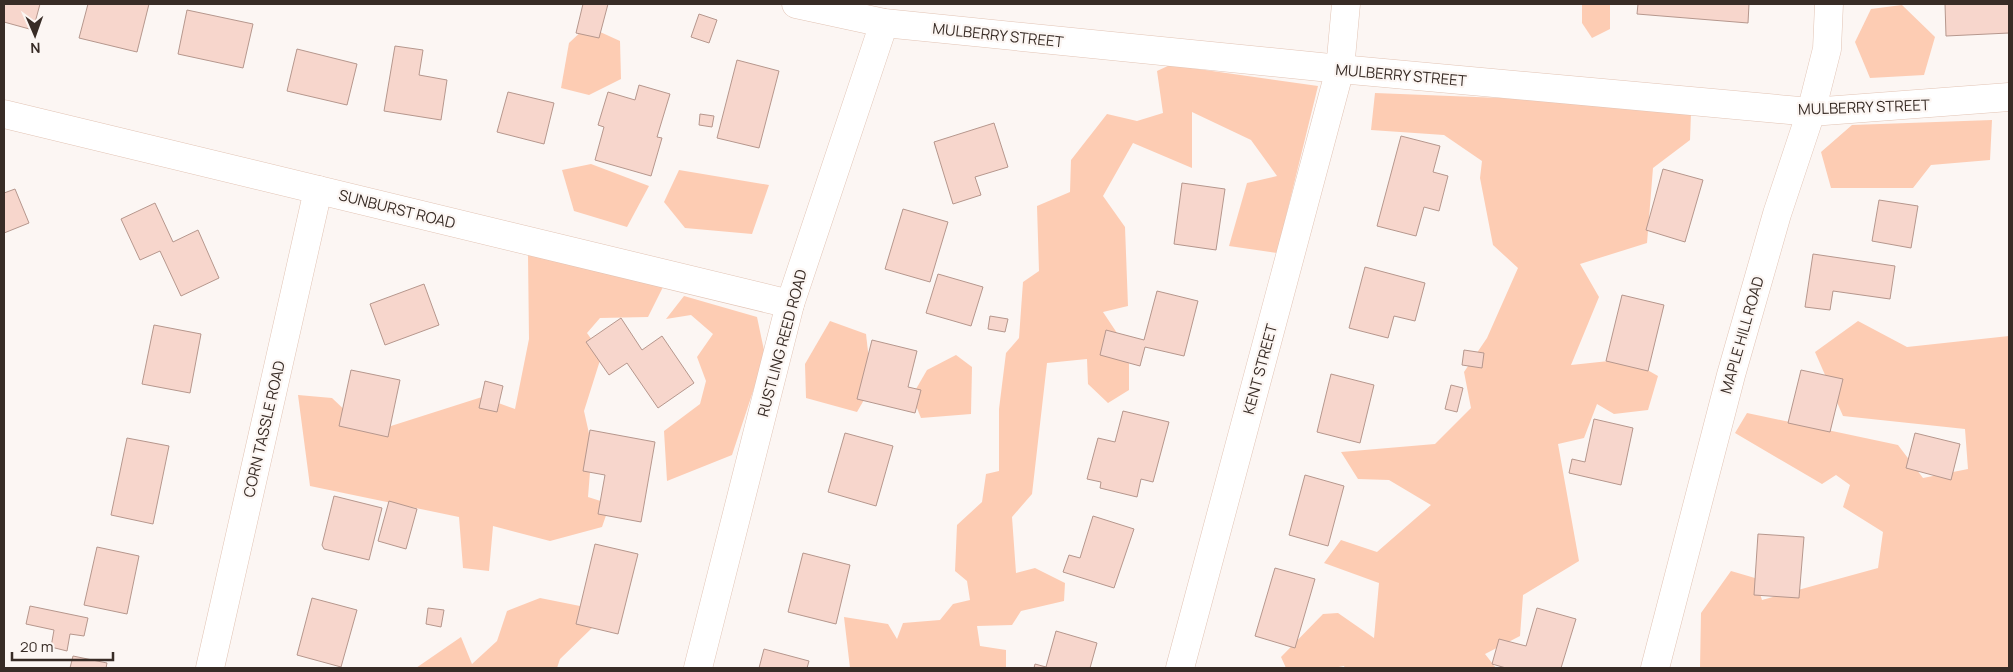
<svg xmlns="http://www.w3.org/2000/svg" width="2013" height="672" font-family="Manrope,sans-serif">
<rect width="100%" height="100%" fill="#fcf6f3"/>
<g fill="#fdccb3">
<path d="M1582 4H1610V29L1592 38 1582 23Z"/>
<path d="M1902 5 1935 37 1924 75 1870 78 1855 42 1871 9Z"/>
<path d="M587 26 620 41 621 79 589 95 561 88 569 43Z"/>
<path d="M1170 65 1318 86 1277 253 1229 246 1247 183 1277 176 1251 140 1192 112V168L1133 143 1103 196 1125 227 1128 306 1103 312 1129 351V390L1108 403 1088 384 1087 359 1047 363 1032 494 1012 517 1016 573 1035 568 1065 583 1064 601 1021 611 1012 625 977 626 980 646 1006 650V668H850L844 617 888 624 897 639 903 623 940 620 953 604 970 600 967 581 955 571 957 525 982 502 986 474 999 471V409L1006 353 1019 338 1023 282 1039 271 1037 206 1070 192 1071 160 1107 114 1137 121 1163 113 1157 71Z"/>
<path d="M1375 93 1549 100 1691 113 1690 140 1653 168 1647 243 1580 264 1599 297 1571 365 1628 359 1658 376 1648 410 1614 414 1597 404 1584 438 1558 444 1579 561 1523 595 1520 636 1485 654 1496 668H1345L1344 666 1333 668H1286L1281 657 1323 614 1338 613 1374 638 1379 583 1324 563 1341 540 1377 552 1431 505 1389 480 1358 479 1341 452 1435 444 1471 408 1464 372 1487 338 1518 268 1493 245 1480 178 1482 161 1444 135 1371 130Z"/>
<path d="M1992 120 1990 160 1931 165 1913 188H1831L1821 152 1852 125Z"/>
<path d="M591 164 649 186 627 227 574 211 562 170Z"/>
<path d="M679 170 769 185 752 234 685 228 664 202Z"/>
<path d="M528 255 663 287 648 317 600 318 587 333 602 354 584 411 592 447 588 497 610 504 602 527 550 541 493 526 489 571 463 568 459 517 310 486 298 395 332 398 369 433 482 397 515 409 529 339Z"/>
<path d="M684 296 757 317 765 355 732 455 667 481 664 431 700 404 706 381 697 357 713 334 691 315 666 319Z"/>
<path d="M830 321 866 334 872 386 857 412 806 398 805 364Z"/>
<path d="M1858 321 1907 347 2009 336V668H1700L1701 613 1731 571 1755 578 1762 600 1878 568 1883 532 1843 507 1850 485 1836 475 1822 484 1735 433 1747 413 1898 445 1923 478 1968 469 1965 429 1843 416 1815 352Z"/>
<path d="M956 355 972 367 971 414 921 418 912 396 927 370Z"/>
<path d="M540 598 580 606 592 628 560 659 557 668H416L461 637 472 664 497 641 507 611Z"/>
</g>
<g fill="#f7d6cc" stroke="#b6978d">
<path d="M4 4H40L33 30 4 22Z"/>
<path d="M88 4H149L137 52 79 38Z"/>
<path d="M583 4H608L599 38 576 33Z"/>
<path d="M1638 4H1749L1748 23 1637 14Z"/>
<path d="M1945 4H2009V33L1946 36Z"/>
<path d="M187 10 253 24 243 68 178 54Z"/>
<path d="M699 14 717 20 709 43 691 37Z"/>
<path d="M395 46 423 50 419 75 447 80 441 120 384 111Z"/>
<path d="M297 49 357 64 347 105 287 91Z"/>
<path d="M737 60 779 71 759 148 717 138Z"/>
<path d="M639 85 670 94 657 137 662 138 651 176 595 160 604 127 598 125 608 92 635 100Z"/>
<path d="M508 92 554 103 544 144 497 132Z"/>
<path d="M700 114 714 116 712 127 699 125Z"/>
<path d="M994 123 1008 167 975 177 981 195 953 204 934 142Z"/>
<path d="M1401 136 1440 146 1433 172 1448 176 1439 211 1424 207 1416 236 1377 226Z"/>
<path d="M1663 169 1703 180 1685 242 1646 230Z"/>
<path d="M1182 183 1225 189 1216 250 1174 244Z"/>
<path d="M15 189 29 223 4 233V193Z"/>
<path d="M1879 200 1918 206 1911 248 1872 241Z"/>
<path d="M155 203 173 242 198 230 219 278 181 296 160 251 140 260 121 219Z"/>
<path d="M903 209 948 222 930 282 885 269Z"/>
<path d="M1813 254 1895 266 1890 299 1833 291 1830 310 1805 307Z"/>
<path d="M1365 267 1425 283 1415 321 1394 316 1388 338 1349 328Z"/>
<path d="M938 274 983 287 971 326 926 313Z"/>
<path d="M424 284 439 325 385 345 370 304Z"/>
<path d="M1157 291 1198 301 1184 356 1145 347 1140 366 1100 355 1106 330 1144 340Z"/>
<path d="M1622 295 1664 305 1648 371 1606 361Z"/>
<path d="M990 316 1008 319 1005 332 988 329Z"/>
<path d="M621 318 642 350 662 336 694 383 658 408 627 363 609 375 586 342Z"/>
<path d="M154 325 201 334 190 393 142 384Z"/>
<path d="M872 340 917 351 908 387 921 390 915 413 857 399Z"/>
<path d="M1464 350 1484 353 1482 368 1462 365Z"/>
<path d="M351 370 400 380 388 437 339 426Z"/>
<path d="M1801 370 1843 379 1830 432 1788 423Z"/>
<path d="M1331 374 1374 385 1360 443 1317 432Z"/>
<path d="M485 381 503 386 497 412 479 408Z"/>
<path d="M1451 385 1463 388 1457 412 1445 409Z"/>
<path d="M1123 411 1169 422 1153 482 1141 479 1137 497 1100 488 1101 482 1087 479 1098 438 1115 442Z"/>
<path d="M1594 419 1633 428 1621 485 1569 473 1572 459 1585 462Z"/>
<path d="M590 430 655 442 641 522 598 514 605 475 583 471Z"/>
<path d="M845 433 893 446 876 506 828 492Z"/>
<path d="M1915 433 1960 444 1951 480 1906 468Z"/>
<path d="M127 438 169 446 153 524 111 515Z"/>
<path d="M1305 475 1344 486 1328 546 1289 535Z"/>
<path d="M334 496 382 508 369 560 324 549 322 545Z"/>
<path d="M389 501 417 509 406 549 378 541Z"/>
<path d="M1093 516 1134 529 1114 588 1063 572 1069 555 1080 558Z"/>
<path d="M1758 534 1804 537 1799 598 1754 595Z"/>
<path d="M595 544 638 554 618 634 576 624Z"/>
<path d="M97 547 139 556 127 614 84 605Z"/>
<path d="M803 553 850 565 836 624 788 612Z"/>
<path d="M1275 568 1315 579 1295 648 1255 636Z"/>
<path d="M312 598 357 610 341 667 297 655Z"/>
<path d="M30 606 88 618 84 636 70 634 67 651 51 647 54 630 26 624Z"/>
<path d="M428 608 444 610 441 627 426 624Z"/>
<path d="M1537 608 1576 619 1561 668H1506L1492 664 1499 639 1526 646Z"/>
<path d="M1056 631 1097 643 1090 668H1034L1035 664 1046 667Z"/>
<path d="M764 649 809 661 807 668H759Z"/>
<path d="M73 656 107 663 106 668H70Z"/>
</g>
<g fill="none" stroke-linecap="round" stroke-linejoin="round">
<defs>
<g id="minor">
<path d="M796 4 884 23 1340 69 1811 112"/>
<path d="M4 114 790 304"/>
<path d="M210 668 318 190"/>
<path d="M698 668 790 304 884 23"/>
<path d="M1180 668 1340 69 1346 4"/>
</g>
<g id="tertiary">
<path d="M1811 112 2009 97"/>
<path d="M1655 668 1731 375 1777 214 1811 112 1827 49 1829 4"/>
</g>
</defs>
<use href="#minor" stroke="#e2c4b5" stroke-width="29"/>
<use href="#tertiary" stroke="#e2c4b5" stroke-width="29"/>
<use href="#minor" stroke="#fff" stroke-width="28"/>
<use href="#tertiary" stroke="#fff" stroke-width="28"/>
</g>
<g text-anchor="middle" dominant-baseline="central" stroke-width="4.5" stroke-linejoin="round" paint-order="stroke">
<g font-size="15" fill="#382c26" stroke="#fcf6f3">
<text transform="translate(998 35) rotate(6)">MULBERRY STREET</text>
<text transform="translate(1401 75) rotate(5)">MULBERRY STREET</text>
<text transform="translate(1864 107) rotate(-2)">MULBERRY STREET</text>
<text transform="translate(397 209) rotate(14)">SUNBURST ROAD</text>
<text transform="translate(1742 335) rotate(-74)">MAPLE HILL ROAD</text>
<text transform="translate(782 343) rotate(-75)">RUSTLING REED ROAD</text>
<text transform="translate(1260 369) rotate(-75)">KENT STREET</text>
<text transform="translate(264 429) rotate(-77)">CORN TASSLE ROAD</text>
</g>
</g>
<rect width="2013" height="672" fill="none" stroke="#382c26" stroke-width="10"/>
<g transform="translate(35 35) rotate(178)" stroke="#fcf6f3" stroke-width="4" paint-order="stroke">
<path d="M0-4L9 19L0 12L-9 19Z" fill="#382c26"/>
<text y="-8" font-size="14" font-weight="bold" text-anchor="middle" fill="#382c26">N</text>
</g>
<path d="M12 652v8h101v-8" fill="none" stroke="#382c26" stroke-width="2.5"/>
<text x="20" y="652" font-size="15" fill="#382c26" stroke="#fcf6f3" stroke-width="4" paint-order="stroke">20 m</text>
</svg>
